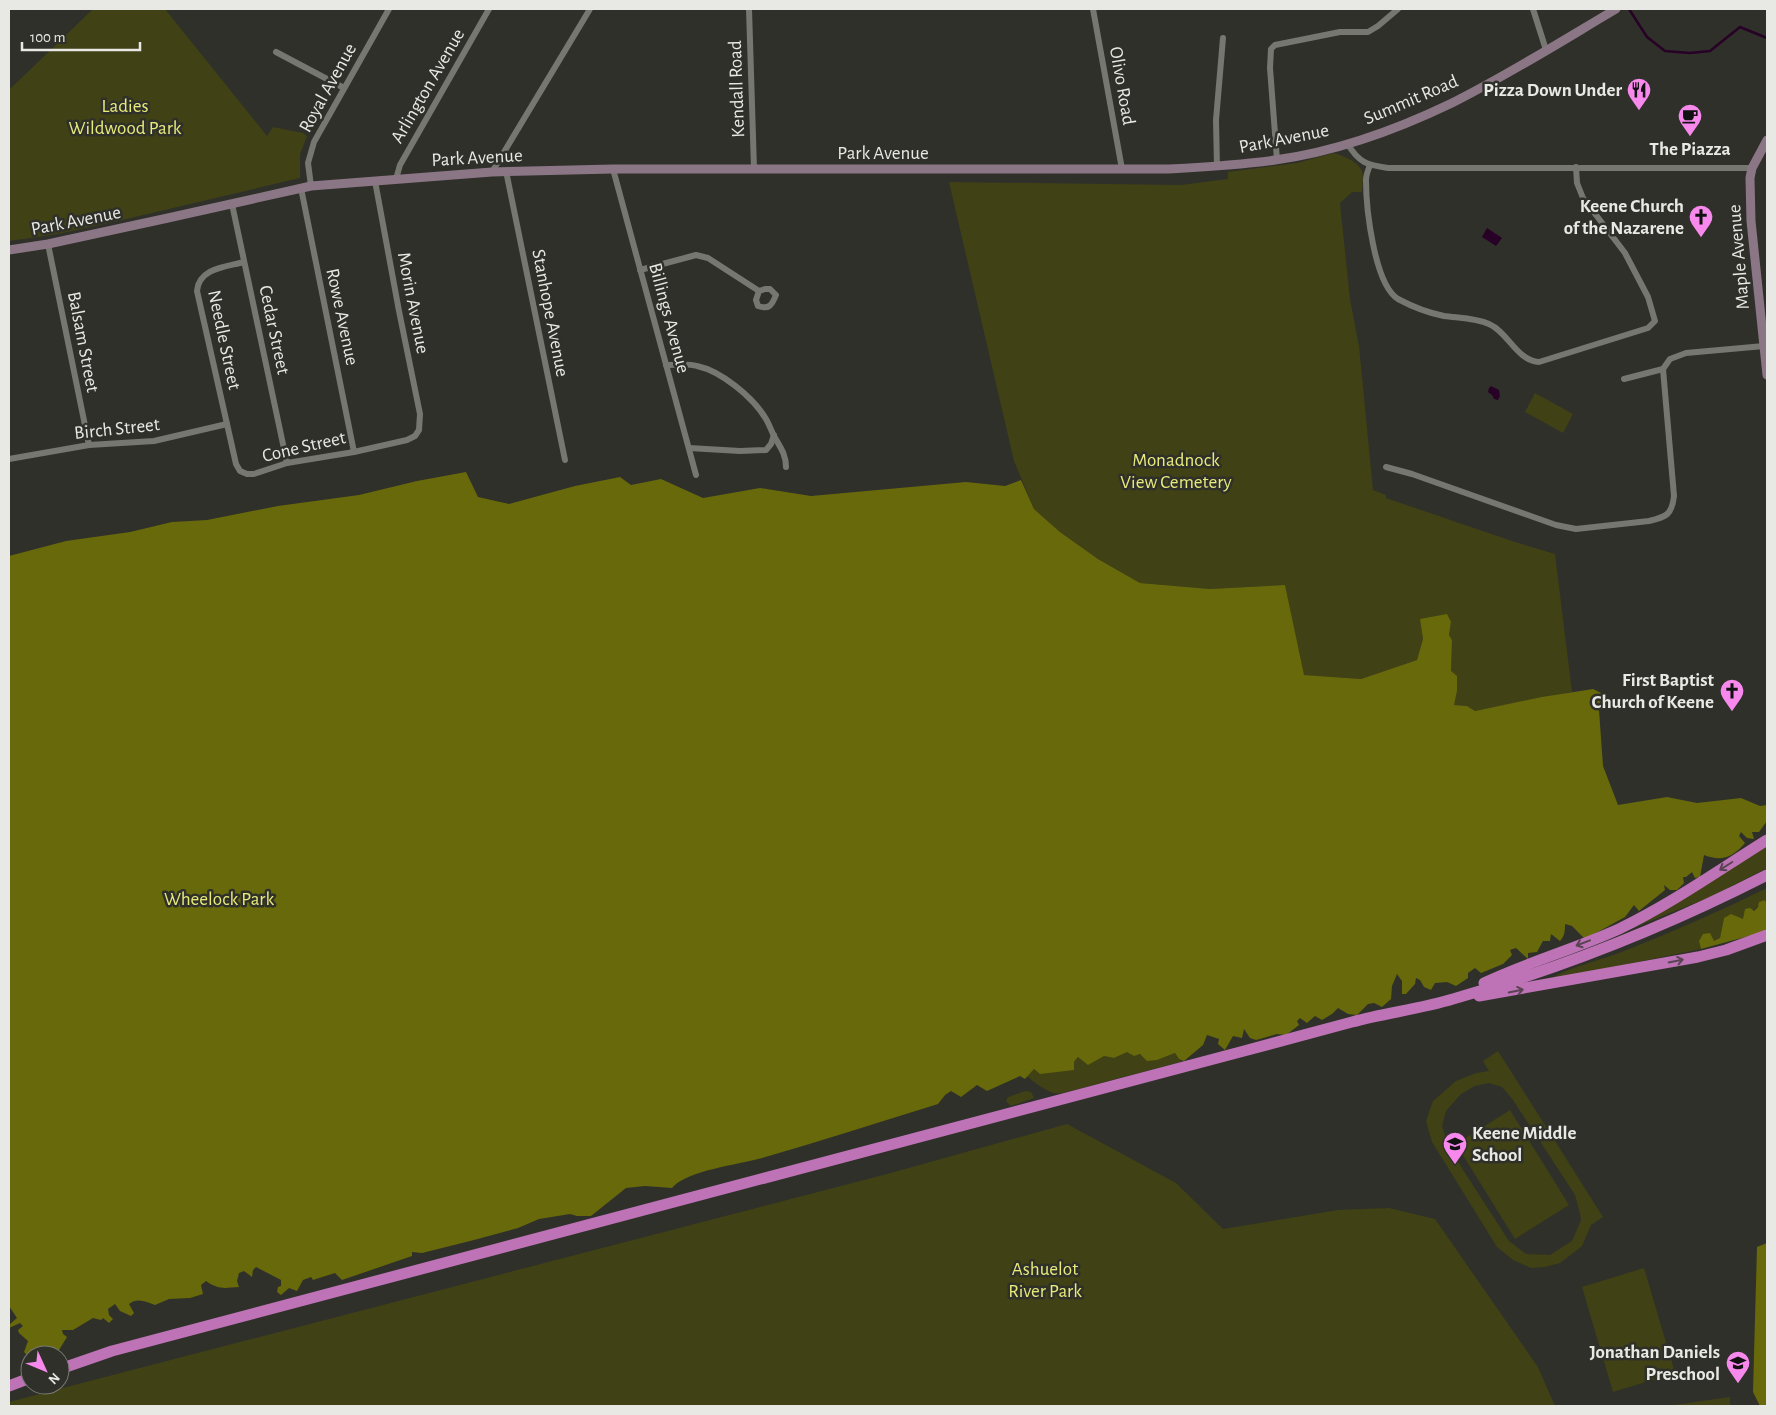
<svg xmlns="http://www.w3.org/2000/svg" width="1776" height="1415" font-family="'Alegreya Sans',sans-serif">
<rect width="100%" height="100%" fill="#2f302a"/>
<g fill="#404115" fill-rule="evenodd">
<path d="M93 9H165L267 136 273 127 303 133 307 136 300 154V178L118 221 58 234 9 241V90Z"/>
<path d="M1334 153C1343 156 1358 161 1362 171 1364 176 1362 186 1362 192H1352L1340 203 1350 299 1359 346 1373 490 1386 495V498L1512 541 1555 554 1572 692 1474 711 1467 706 1453 705 1457 691 1451 671 1452 640 1449 635 1451 622 1420 619 1423 639 1417 660 1361 679 1303 675 1285 585 1210 589 1140 583 1098 559 1060 532 1034 509 1014 461 949 182 1181 185 1228 179V172L1297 163Z"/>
<path d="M1535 393 1573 414 1563 433 1525 412Z"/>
<path d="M1767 846V868L1710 897 1613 936Z"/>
<path d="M1767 888V905L1765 900 1743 919 1724 918 1720 938 1714 942 1699 941 1701 949 1584 973 1552 978C1574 965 1600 961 1624 951 1672 932 1720 911 1767 888Z"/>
<path d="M1127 1051 1157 1060 1175 1053 1179 1059 1184 1061 1063 1093C1060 1093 1054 1094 1051 1092 1045 1090 1032 1081 1027 1076L1034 1069 1074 1062 1079 1057 1094 1060 1104 1056 1114 1058Z"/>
<path d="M1498 1051 1603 1217 1591 1225 1582 1246 1560 1263 1545 1267 1531 1268 1513 1260 1497 1247 1432 1142 1426 1121 1433 1101 1456 1081 1476 1073 1489 1071 1483 1061ZM1489 1083 1502 1087 1513 1100 1575 1195 1580 1213 1581 1220 1572 1241 1550 1255 1526 1254 1509 1241 1449 1148 1442 1126 1446 1111 1461 1094 1475 1086Z"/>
<path d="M1025 1091 1031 1092 1034 1098 1011 1106 1006 1101 1008 1097Z"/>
<path d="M1510 1110 1569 1205 1515 1239 1456 1144Z"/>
<path d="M1067 1124 1176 1183 1223 1229 1338 1210 1389 1208 1435 1219 1538 1367 1555 1406H9V1402L887 1174Z"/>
<path d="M1644 1268 1675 1373 1613 1392 1582 1287Z"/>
<path d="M1730 1397V1406H1667Z"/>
</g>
<g fill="#68690a">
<path d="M466 472 478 497 509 504 575 486 620 477 631 485 661 479 703 498 760 488 811 496 966 482 1005 486 1021 480 1034 509 1060 532 1098 559 1140 583 1210 589 1285 585 1304 675 1361 679 1417 660 1423 639 1420 619 1447 614 1451 622 1449 635 1452 640 1451 671 1457 676V691L1454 705 1467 706 1475 711 1542 697 1593 689 1601 693 1608 706 1599 710 1603 766 1618 805 1667 797 1697 803 1741 798 1760 806 1767 805V821L1759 832H1752L1754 839 1747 838 1741 832 1739 836 1745 843C1733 857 1722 862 1704 855L1700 877 1695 878 1692 872 1686 877H1683L1684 883 1677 890H1670L1664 885 1665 890 1639 911 1634 905 1625 917 1585 939 1572 926 1565 924C1565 930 1565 936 1560 941L1551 934 1550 941H1543L1537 952 1528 953V959L1516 948 1510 950 1512 955 1503 964 1481 973 1475 968 1468 973V978L1456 986 1447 982 1435 983 1431 990 1424 987 1420 980 1416 978 1415 984 1406 994H1402V981L1397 974 1392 986 1391 999 1382 1007 1374 1003 1368 1004 1357 1015 1348 1014 1338 1008 1332 1014 1322 1020 1315 1016 1307 1023 1300 1018 1297 1021 1299 1025 1286 1035 1277 1034 1256 1040 1250 1038 1244 1029 1242 1038 1233 1036 1225 1050 1218 1044 1219 1039 1207 1035 1203 1045 1184 1061 1179 1059 1175 1053 1157 1060 1147 1061 1140 1054 1134 1056 1127 1052 1114 1058 1104 1056 1088 1065 1078 1057 1074 1062V1070L1040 1074 1034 1069 1025 1079 1020 1076 987 1091 977 1085 961 1097 951 1091 945 1095 938 1104C879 1122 821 1141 762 1158 738 1165 687 1170 672 1188L645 1186 626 1188 591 1216H577L570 1214 539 1219 518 1228 474 1240 422 1253 412 1252V1256L342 1280 335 1273 313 1280 311 1277 303 1280 297 1291 289 1288 281 1295 277 1292 278 1287 281 1286V1280L256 1267 253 1270 252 1277 244 1271 239 1273 237 1281 239 1287C224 1288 219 1290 206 1281L201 1285 203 1294 190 1298 169 1299 155 1305C147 1302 137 1297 129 1304L134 1313 131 1316 120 1311 115 1304 108 1309 109 1315 113 1319 109 1323 103 1318 101 1320 93 1318 73 1330H62L63 1334 67 1337 59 1350 44 1355 32 1353 28 1356 24 1352 28 1341 19 1333 18 1330 23 1326 20 1323 9 1328V1325L17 1318 9 1306V556L66 541 130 532 172 522 207 520 278 506 359 495 417 481Z"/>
<path d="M1765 900 1767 905V931L1701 949 1699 941 1703 934 1710 933 1714 941 1720 938 1724 918 1731 914 1743 919 1745 909 1750 908 1754 911 1758 907 1759 902Z"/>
<path d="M1767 1243V1406H1760L1753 1392 1757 1247Z"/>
</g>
<g fill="#280126">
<path d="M1487 228 1502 238 1496 246 1482 237Z"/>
<path d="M1491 386 1499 390 1500 396 1498 400 1494 399 1492 395 1488 392 1489 388Z"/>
</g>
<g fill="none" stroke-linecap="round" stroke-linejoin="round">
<path stroke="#280126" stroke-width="2.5" d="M1629 9 1647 37 1665 51 1690 53 1710 51 1740 27 1767 38"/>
<g stroke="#767770" stroke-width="6">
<path d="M749 9 754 169"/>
<path d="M1093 9 1122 169"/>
<path d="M1533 9 1546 50"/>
<path d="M276 52 344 88"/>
<path d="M1347 143C1359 163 1367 165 1388 168H1752"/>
<path d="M1277 160 1270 68 1271 49 1275 45 1340 32H1368L1378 26 1398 9"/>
<path d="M1370 165C1368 170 1366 175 1366 180 1366 207 1374 284 1398 299 1411 306 1429 313 1444 316 1458 318 1476 318 1489 324 1508 332 1517 361 1539 362L1648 328 1655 321 1648 297 1625 253 1583 198 1577 183 1576 167"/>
<path d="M1217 167 1216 120 1223 38"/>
<path d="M613 169 696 475"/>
<path d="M506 171 565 460"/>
<path d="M492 172 590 9"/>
<path d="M396 179 400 165 489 9"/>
<path d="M311 186 308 163 314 142 389 9"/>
<path d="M301 188 354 452"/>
<path d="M232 204 287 463"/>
<path d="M48 244 89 445"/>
<path d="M244 262C226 267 199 268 197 291L227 424 236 464 240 471 247 474H254L287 463 354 452 407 440 415 436 419 430 420 414 399 311 375 181"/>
<path d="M640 270 696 255 708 258 759 291"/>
<path d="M765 289H770L776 295C772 305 769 310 758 306L756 300 759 291Z"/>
<path d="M666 365C676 365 687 363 697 366 721 371 753 397 766 419 769 424 771 430 774 436 780 447 786 454 786 467"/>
<path d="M1624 379 1663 369 1670 359 1686 353 1764 346"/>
<path d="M689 448 740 451 766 450 771 444 774 435"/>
<path d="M9 459 89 445 154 441 227 424"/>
<path d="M1386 467 1412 474 1556 525 1576 529 1649 521C1666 517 1672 515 1674 496L1663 369"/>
</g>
<g stroke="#8b7685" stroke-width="9">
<path d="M1767 140 1752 168 1750 178 1751 221 1767 375"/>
<path d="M9 250 48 244 168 218 311 186 492 172 613 169H1169C1205 167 1240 165 1275 160 1334 152 1398 129 1452 103 1508 75 1562 41 1616 9"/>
</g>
<g stroke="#bd73b6" stroke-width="11">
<path d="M1484 983C1528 962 1575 949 1619 929 1671 904 1719 870 1767 840"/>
<path d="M1479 996 1698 957 1726 950 1767 935"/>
<path d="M60 1369 112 1351C416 1270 720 1188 1025 1109 1134 1081 1243 1051 1352 1022 1385 1013 1420 1009 1453 999 1562 968 1667 926 1767 875"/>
<path d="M9 1386 30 1378"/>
</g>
</g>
<defs><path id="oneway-shaft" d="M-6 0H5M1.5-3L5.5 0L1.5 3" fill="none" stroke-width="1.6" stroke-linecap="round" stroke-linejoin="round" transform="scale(1.25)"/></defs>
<g stroke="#5a4454">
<use href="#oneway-shaft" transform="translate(1726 866) rotate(148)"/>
<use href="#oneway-shaft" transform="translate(1583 943) rotate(159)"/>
<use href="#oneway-shaft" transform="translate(1676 961) rotate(-11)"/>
<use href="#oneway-shaft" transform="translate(1516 991) rotate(-11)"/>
</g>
<defs>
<symbol id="restaurant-pin" viewBox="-11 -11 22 30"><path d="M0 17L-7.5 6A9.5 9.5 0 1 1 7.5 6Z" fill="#f788ec" stroke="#2f302a"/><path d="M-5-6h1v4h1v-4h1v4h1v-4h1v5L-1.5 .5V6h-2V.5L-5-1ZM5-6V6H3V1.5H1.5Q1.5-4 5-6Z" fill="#111"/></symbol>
<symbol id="cafe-pin" viewBox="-11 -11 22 30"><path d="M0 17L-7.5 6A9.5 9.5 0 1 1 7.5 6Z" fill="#f788ec" stroke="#2f302a"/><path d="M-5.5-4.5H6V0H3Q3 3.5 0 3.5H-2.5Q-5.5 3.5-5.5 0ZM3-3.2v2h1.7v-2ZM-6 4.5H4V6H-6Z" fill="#111"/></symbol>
<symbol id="church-pin" viewBox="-11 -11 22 30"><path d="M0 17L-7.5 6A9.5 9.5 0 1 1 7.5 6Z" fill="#f788ec" stroke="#2f302a"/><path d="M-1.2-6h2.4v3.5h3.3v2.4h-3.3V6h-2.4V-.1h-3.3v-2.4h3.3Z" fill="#111"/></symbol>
<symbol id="school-pin" viewBox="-11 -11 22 30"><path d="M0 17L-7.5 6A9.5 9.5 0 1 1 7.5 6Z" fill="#f788ec" stroke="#2f302a"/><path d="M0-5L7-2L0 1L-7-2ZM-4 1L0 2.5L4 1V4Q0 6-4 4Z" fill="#111"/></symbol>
</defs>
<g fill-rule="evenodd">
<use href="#restaurant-pin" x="1625" y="76" width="28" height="38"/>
<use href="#cafe-pin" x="1676" y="102" width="28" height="38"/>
<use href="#church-pin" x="1687" y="203" width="28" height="38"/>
<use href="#church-pin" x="1718" y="677" width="28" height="38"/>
<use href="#school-pin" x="1441" y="1130" width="28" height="38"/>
<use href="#school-pin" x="1724" y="1349" width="28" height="38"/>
</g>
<g text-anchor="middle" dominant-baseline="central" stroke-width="5" stroke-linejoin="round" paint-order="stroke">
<g font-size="19" fill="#e8e8e4" stroke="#2f302a">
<text transform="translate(428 86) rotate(-60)">Arlington Avenue</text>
<text transform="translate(1122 86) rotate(80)">Olivo Road</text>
<text transform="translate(328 88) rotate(-61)">Royal Avenue</text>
<text transform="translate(737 89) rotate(-92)">Kendall Road</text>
<text transform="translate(1411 100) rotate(-23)">Summit Road</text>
<text transform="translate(1284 139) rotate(-11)">Park Avenue</text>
<text x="883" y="153">Park Avenue</text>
<text transform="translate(477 158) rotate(-3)">Park Avenue</text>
<text transform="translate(76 221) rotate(-11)">Park Avenue</text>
<text transform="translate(1739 257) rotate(-95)">Maple Avenue</text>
<text transform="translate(413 303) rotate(79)">Morin Avenue</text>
<text transform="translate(550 313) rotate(79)">Stanhope Avenue</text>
<text transform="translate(342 317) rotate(78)">Rowe Avenue</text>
<text transform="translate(669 318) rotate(75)">Billings Avenue</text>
<text transform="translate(274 330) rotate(78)">Cedar Street</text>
<text transform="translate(224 340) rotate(78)">Needle Street</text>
<text transform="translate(83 342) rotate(79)">Balsam Street</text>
<text transform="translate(117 429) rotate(-6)">Birch Street</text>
<text transform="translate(304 447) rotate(-13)">Cone Street</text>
</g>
<g font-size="19" font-weight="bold" fill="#e8e8e4" stroke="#2f302a" text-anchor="end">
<text x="1622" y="90">Pizza Down Under</text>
<text x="1690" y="149" text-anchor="middle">The Piazza</text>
<text x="1684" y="206">Keene Church<tspan x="1684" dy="22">of the Nazarene</tspan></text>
<text x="1714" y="680">First Baptist<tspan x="1714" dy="22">Church of Keene</tspan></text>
<text x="1472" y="1133" text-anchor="start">Keene Middle<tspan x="1472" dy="22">School</tspan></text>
<text x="1720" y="1352">Jonathan Daniels<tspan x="1720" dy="22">Preschool</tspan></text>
</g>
<g font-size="19" fill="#e8eb7a" stroke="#2f302a">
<text x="125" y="106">Ladies<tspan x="125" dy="22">Wildwood Park</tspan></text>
<text x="1176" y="460">Monadnock<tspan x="1176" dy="22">View Cemetery</tspan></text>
<text x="219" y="899">Wheelock Park</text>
<text x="1045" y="1269">Ashuelot<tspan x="1045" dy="22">River Park</tspan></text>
</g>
</g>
<rect width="1776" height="1415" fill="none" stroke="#e8e8e4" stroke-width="20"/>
<g transform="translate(45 1370) rotate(134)"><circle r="24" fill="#2f302a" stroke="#797a74"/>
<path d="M0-4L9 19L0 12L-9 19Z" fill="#f788ec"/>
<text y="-8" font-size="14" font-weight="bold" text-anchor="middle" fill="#e8e8e4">N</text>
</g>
<path d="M22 42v8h118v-8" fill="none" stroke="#e8e8e4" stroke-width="2.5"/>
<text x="30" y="42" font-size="15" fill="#e8e8e4" stroke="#2f302a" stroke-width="4" paint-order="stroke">100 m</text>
</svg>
